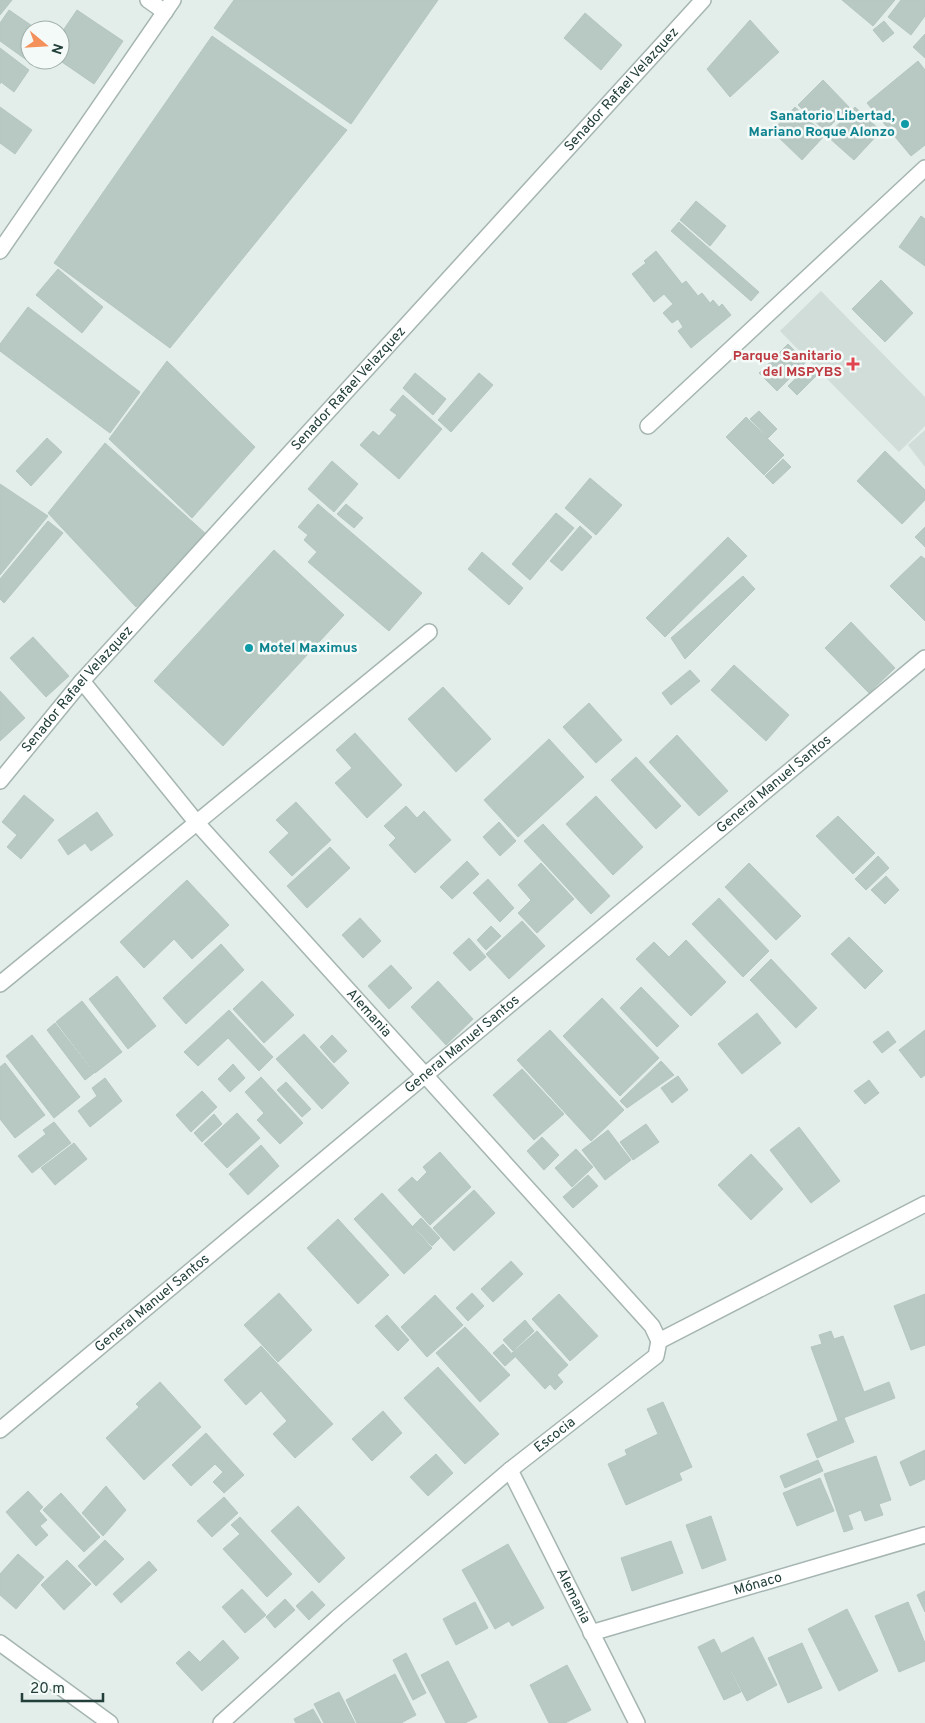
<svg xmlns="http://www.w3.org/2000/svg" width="925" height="1723" font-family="Overpass,sans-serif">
<rect width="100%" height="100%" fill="#e3edea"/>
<g fill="#d1ddd9">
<path d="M821 291 925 397V426L899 452 780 331Z"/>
<path d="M925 430V467L908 445Z"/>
</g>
<g fill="#b8c8c3" stroke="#b5c7c2">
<path d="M0 0H12L0 15Z"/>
<path d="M234 0H438L351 124 214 28Z"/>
<path d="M842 0H895L873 26Z"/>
<path d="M901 0H925V16L911 35 888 17Z"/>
<path d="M9 10 38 30H30V60H39L35 66 0 41V23Z"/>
<path d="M77 10 123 41 94 84 59 60H60V35Z"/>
<path d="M585 13 622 45 601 70 564 38Z"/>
<path d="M750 20 779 52 730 97 707 69Z"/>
<path d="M884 21 894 33 883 42 873 30Z"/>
<path d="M925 34V58L913 47Z"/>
<path d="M212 36 347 130 170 348 54 263Z"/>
<path d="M0 48 29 70 14 92 1 82 0 84Z"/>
<path d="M918 61 925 70V145L911 156 867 103Z"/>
<path d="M823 80 849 107 825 131 798 105Z"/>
<path d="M0 107 32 130 15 154 0 143Z"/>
<path d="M795 107 825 135 802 160 772 131Z"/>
<path d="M855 107 881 131 854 160 827 136Z"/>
<path d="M696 201 726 226 710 246 680 220Z"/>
<path d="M921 216 925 219V266L899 247Z"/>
<path d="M679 222 759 292 751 301 671 231Z"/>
<path d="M656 251 682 284 686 281 698 296 702 293 710 303 713 300 719 307 722 304 731 315 691 348 678 331 683 327 678 319 672 323 663 313 673 304 664 294 654 302 632 274 646 263 644 261Z"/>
<path d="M58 269 103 307 82 333 36 295Z"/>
<path d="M881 280 913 313 885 342 852 309Z"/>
<path d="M28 307 140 392 110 433 0 351V344Z"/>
<path d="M788 344 806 362 777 391 759 373Z"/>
<path d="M167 361 255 447 192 518 109 439Z"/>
<path d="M808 366 817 375 797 395 788 386Z"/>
<path d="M415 373 446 399 433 415 403 388Z"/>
<path d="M479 373 493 385 451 432 438 420Z"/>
<path d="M403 395 442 429 399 479 360 445 373 431 379 436 397 415 390 410Z"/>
<path d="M759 411 777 429 768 438 750 419Z"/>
<path d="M746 417 784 455 764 475 726 437Z"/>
<path d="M47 438 62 452 31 486 16 471Z"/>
<path d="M105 443 206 534 178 575 136 607 48 513Z"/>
<path d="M885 451 925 490V500L902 524 857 481Z"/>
<path d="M783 459 791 467 773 484 765 476Z"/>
<path d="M332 461 358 484 334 512 308 489Z"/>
<path d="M590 478 622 505 596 535 565 508Z"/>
<path d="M0 484 48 516 0 575Z"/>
<path d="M318 504 422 593 389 631 308 562 317 552 304 540 308 535 298 527Z"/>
<path d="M346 504 363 518 354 528 337 514Z"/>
<path d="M556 513 574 528 530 580 512 564Z"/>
<path d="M48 521 63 533 4 603 0 599V579Z"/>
<path d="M580 526 592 537 562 571 550 561Z"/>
<path d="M925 527V547L915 537Z"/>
<path d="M728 537 747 556 665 637 646 618Z"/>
<path d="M274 550 344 615 223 746 154 681Z"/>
<path d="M482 552 523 588 509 605 468 569Z"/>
<path d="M921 556 925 559V621L890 586Z"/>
<path d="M743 576 755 589 685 659 671 638Z"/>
<path d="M851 622 895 668 869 693 825 648Z"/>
<path d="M33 637 69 676 46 697 10 658Z"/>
<path d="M734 665 789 715 766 741 711 690Z"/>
<path d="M690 670 700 681 671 705 662 693Z"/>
<path d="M443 687 491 739 456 772 408 719Z"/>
<path d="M0 691 25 718 0 741Z"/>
<path d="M589 703 622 740 596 763 563 727Z"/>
<path d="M355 733 402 785 367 818 335 783 352 768 336 750Z"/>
<path d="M677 735 728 791 699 816 649 762Z"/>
<path d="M549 739 584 777 518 837 484 800Z"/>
<path d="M636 757 681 806 656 829 611 780Z"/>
<path d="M24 795 54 820 21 859 7 847 17 835 2 822Z"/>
<path d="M596 796 643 847 613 875 566 824Z"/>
<path d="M296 802 331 840 292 876 269 852 289 833 276 820Z"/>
<path d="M406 806 417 818 424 811 451 840 415 873 389 845 396 838 384 826Z"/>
<path d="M97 812 113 835 91 851 85 843 68 855 58 840Z"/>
<path d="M838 816 875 853 853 874 816 836Z"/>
<path d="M499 822 516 841 500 856 483 837Z"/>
<path d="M543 824 610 896 591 914 524 841Z"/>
<path d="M330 847 350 868 307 908 287 886Z"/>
<path d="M878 856 889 868 866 890 855 879Z"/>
<path d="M467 861 479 874 452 899 440 887Z"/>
<path d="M541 863 574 899 537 933 518 913 531 900 518 885Z"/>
<path d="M749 863 801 916 776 940 725 887Z"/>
<path d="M886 876 899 890 885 904 871 890Z"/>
<path d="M488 879 514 908 500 922 473 893Z"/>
<path d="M187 880 229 925 192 959 174 939 144 968 120 942Z"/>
<path d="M719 898 769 951 743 977 692 924Z"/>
<path d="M360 918 381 941 363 958 342 935Z"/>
<path d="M522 921 545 946 509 979 486 954Z"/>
<path d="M491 926 501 936 486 950 477 940Z"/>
<path d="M849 937 883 971 865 989 831 954Z"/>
<path d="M469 938 486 957 470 971 453 953Z"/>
<path d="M686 940 726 982 691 1016 636 959 654 942 669 957Z"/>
<path d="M221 944 244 970 186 1024 163 998Z"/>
<path d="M771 959 817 1008 796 1028 750 980Z"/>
<path d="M391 965 412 988 389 1009 368 986Z"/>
<path d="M117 976 156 1026 128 1049 89 999Z"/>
<path d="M262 981 294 1015 264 1043 233 1009Z"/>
<path d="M438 981 473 1019 446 1045 411 1007Z"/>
<path d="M641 987 679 1026 657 1047 620 1008Z"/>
<path d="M602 998 659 1058 620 1096 563 1036Z"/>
<path d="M82 1001 122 1052 95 1073 56 1022Z"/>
<path d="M229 1010 273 1057 259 1071 228 1038 198 1066 184 1052Z"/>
<path d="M757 1013 781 1043 742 1074 718 1044Z"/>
<path d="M55 1023 94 1073 85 1080 47 1030Z"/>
<path d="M550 1030 624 1110 591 1141 517 1060Z"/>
<path d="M925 1030V1075L921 1078 899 1050Z"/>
<path d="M888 1031 896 1042 882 1053 873 1042Z"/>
<path d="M304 1034 349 1083 322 1109 276 1059Z"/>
<path d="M32 1035 80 1097 54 1118 6 1056Z"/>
<path d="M332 1035 347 1051 334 1063 320 1047Z"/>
<path d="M661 1061 674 1075 627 1108 620 1101Z"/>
<path d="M5 1063 45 1115 15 1138 0 1119V1067Z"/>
<path d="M233 1064 245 1078 230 1092 218 1079Z"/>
<path d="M522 1069 564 1114 534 1140 493 1095Z"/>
<path d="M678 1076 688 1090 672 1103 661 1088Z"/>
<path d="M261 1077 303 1123 280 1144 257 1120 264 1113 245 1092Z"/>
<path d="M105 1078 122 1101 90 1127 78 1111 97 1096 92 1088Z"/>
<path d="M869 1080 879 1093 865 1104 854 1091Z"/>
<path d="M286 1082 311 1109 302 1117 277 1090Z"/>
<path d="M202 1091 217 1107 191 1132 176 1115Z"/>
<path d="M237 1113 260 1138 227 1168 204 1144Z"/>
<path d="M214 1114 222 1124 202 1142 194 1133Z"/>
<path d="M54 1122 71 1143 32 1173 18 1156 46 1134 43 1130Z"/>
<path d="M646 1124 659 1142 633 1160 620 1142Z"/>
<path d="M799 1127 840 1181 811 1203 770 1150Z"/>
<path d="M608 1130 631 1160 605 1180 582 1150Z"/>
<path d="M542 1137 559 1155 544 1170 527 1151Z"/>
<path d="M74 1143 87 1159 55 1185 41 1168Z"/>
<path d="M261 1145 279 1166 248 1195 229 1174Z"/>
<path d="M576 1149 593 1167 572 1187 555 1168Z"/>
<path d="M440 1152 471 1187 430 1225 398 1190 412 1177 417 1182 427 1172 423 1167Z"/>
<path d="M751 1154 783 1189 751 1220 718 1185Z"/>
<path d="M588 1175 598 1186 573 1208 563 1197Z"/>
<path d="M474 1190 495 1213 454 1251 433 1228Z"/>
<path d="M382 1193 432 1248 404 1274 354 1219Z"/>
<path d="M421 1218 440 1238 432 1246 413 1226Z"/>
<path d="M338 1219 389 1275 358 1304 307 1248Z"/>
<path d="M511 1261 523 1274 493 1302 481 1289Z"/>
<path d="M279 1293 312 1330 278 1362 244 1325Z"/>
<path d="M472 1293 484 1306 468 1321 456 1308Z"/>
<path d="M559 1294 598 1336 570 1361 532 1319Z"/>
<path d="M925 1294V1345L911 1350 894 1306Z"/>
<path d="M435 1295 463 1325 427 1357 401 1327Z"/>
<path d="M387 1315 409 1340 398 1351 375 1326Z"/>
<path d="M525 1320 534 1331 513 1351 503 1340Z"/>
<path d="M465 1327 510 1375 480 1402 436 1353Z"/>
<path d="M537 1331 568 1365 557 1375 563 1382 555 1390 550 1384 545 1389 512 1353Z"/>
<path d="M831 1331 834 1339 843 1336 864 1392 889 1382 895 1398 838 1420 811 1347 822 1344 819 1335Z"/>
<path d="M503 1344 515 1357 505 1366 493 1353Z"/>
<path d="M261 1346 333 1424 295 1458 273 1434 287 1421 261 1391 246 1405 224 1380Z"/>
<path d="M438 1367 499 1434 465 1464 404 1398Z"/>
<path d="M160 1382 201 1427 144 1480 106 1438 139 1407 136 1404Z"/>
<path d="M663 1402 692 1467 679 1473 682 1480 626 1505 608 1464 627 1455 625 1450 658 1434 647 1409Z"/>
<path d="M383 1411 402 1433 372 1461 352 1439Z"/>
<path d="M844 1418 854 1442 817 1458 807 1434Z"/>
<path d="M206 1433 244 1475 224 1493 213 1482 223 1472 215 1464 191 1486 172 1465Z"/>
<path d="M925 1450V1479L910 1486 900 1462Z"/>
<path d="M436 1454 453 1473 428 1496 410 1477Z"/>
<path d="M876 1456 891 1500 879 1504 883 1515 865 1521 861 1510 848 1515 853 1529 844 1532 824 1474Z"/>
<path d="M818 1460 823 1471 785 1488 780 1476Z"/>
<path d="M820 1478 834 1511 797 1526 783 1493Z"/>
<path d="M106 1486 126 1510 103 1536 82 1513Z"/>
<path d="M28 1491 43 1507 39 1511 47 1520 40 1526 48 1535 36 1546 6 1512Z"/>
<path d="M61 1493 100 1537 84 1552 43 1510Z"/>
<path d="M224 1497 238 1513 212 1537 197 1521Z"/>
<path d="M298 1506 345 1558 319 1583 271 1531Z"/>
<path d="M711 1516 726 1560 702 1569 686 1525Z"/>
<path d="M240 1517 292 1574 267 1597 223 1549 240 1534 231 1525Z"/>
<path d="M105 1540 124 1559 96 1586 78 1566Z"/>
<path d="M671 1541 683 1573 632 1591 621 1558Z"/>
<path d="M508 1544 544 1608 512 1626 509 1621 495 1629 462 1570Z"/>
<path d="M18 1554 44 1577 16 1609 0 1595V1574Z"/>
<path d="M67 1560 91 1584 64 1610 41 1585Z"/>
<path d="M149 1561 157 1570 121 1603 113 1594Z"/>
<path d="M242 1589 266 1615 245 1633 222 1607Z"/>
<path d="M312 1591 325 1605 309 1620 296 1606Z"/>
<path d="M925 1591V1612L917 1595Z"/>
<path d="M285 1599 295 1610 275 1628 266 1617Z"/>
<path d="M475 1602 488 1628 456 1645 443 1619Z"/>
<path d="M908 1602 925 1643V1661L899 1672 875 1616Z"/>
<path d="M847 1609 878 1671 839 1691 808 1629Z"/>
<path d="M753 1637 777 1685 747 1701 722 1653Z"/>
<path d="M714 1639 741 1692 724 1700 698 1647Z"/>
<path d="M223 1640 239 1658 202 1691 176 1663 189 1651 200 1662Z"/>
<path d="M802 1643 822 1688 788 1703 768 1658Z"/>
<path d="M406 1653 426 1693 413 1700 393 1660Z"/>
<path d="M448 1661 477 1717 465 1723H446L421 1675Z"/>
<path d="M567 1665 591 1710 565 1723H549L530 1685Z"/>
<path d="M395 1674 416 1715 401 1723H357L346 1700Z"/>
<path d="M339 1692 355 1723H324L314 1704Z"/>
<path d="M313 1709 321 1723H296L294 1719Z"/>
</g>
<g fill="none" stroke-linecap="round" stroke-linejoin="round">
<defs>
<g id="street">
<path d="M148 0 165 12"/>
<path d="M0 251 173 0"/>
<path d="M648 426 925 168"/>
<path id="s1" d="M82 681 197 823 652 1326 659 1341"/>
<path id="s2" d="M0 781 82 681 703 0"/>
<path d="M0 984 429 632"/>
<path id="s3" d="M0 1430 925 658"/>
<path id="s4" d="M510 1470 637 1723"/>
<path id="s5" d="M591 1633 925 1535"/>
<path d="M0 1643 110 1723"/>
<path id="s6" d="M221 1723 337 1618 510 1470 656 1356 659 1341 925 1204"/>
</g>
</defs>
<use href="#street" stroke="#a5b5b2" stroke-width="18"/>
<use href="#street" stroke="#fff" stroke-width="15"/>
</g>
<g fill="#0f9aa8" stroke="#f4faf7" stroke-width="2">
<circle cx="905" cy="124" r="5"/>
<circle cx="249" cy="648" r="5"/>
</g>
<path fill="#e0444e" stroke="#f4faf7" stroke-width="2" d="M850.5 356.5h5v5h5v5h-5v5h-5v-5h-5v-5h5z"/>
<g text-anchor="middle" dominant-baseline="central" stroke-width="5" stroke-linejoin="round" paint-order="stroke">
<g font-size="14" fill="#223f3a" stroke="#f4faf7">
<text stroke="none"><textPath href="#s2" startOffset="930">Senador Rafael Velazquez</textPath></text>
<text stroke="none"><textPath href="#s2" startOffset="525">Senador Rafael Velazquez</textPath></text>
<text stroke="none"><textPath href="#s2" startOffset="120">Senador Rafael Velazquez</textPath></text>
<text stroke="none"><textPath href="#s3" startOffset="1008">General Manuel Santos</textPath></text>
<text stroke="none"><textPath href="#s1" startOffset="439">Alemania</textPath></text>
<text stroke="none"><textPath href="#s3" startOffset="602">General Manuel Santos</textPath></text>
<text stroke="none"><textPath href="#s3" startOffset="198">General Manuel Santos</textPath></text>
<text stroke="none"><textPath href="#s6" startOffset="441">Escocia</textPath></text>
<text stroke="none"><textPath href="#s5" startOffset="174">Mónaco</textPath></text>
<text stroke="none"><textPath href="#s4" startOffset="141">Alemania</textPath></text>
</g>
<g font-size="14" font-weight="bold" fill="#0d838f" stroke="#f4faf7" text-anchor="end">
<text x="895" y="116">Sanatorio Libertad,<tspan x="895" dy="16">Mariano Roque Alonzo</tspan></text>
<text x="259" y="648" text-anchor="start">Motel Maximus</text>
</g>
<g font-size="14" font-weight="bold" fill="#be3a42" stroke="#f4faf7" text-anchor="end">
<text x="842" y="356">Parque Sanitario<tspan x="842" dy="16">del MSPYBS</tspan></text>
</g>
</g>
<g transform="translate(45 45) rotate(108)"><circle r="24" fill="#f4faf7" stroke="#a0afab"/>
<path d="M0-4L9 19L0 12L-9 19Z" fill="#f4905a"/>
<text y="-8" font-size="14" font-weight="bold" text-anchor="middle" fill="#223f3a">N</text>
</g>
<path d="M22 1693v8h81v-8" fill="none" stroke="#223f3a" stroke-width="2.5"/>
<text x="30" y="1693" font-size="15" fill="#223f3a" stroke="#f4faf7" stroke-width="4" paint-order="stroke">20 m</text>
</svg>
